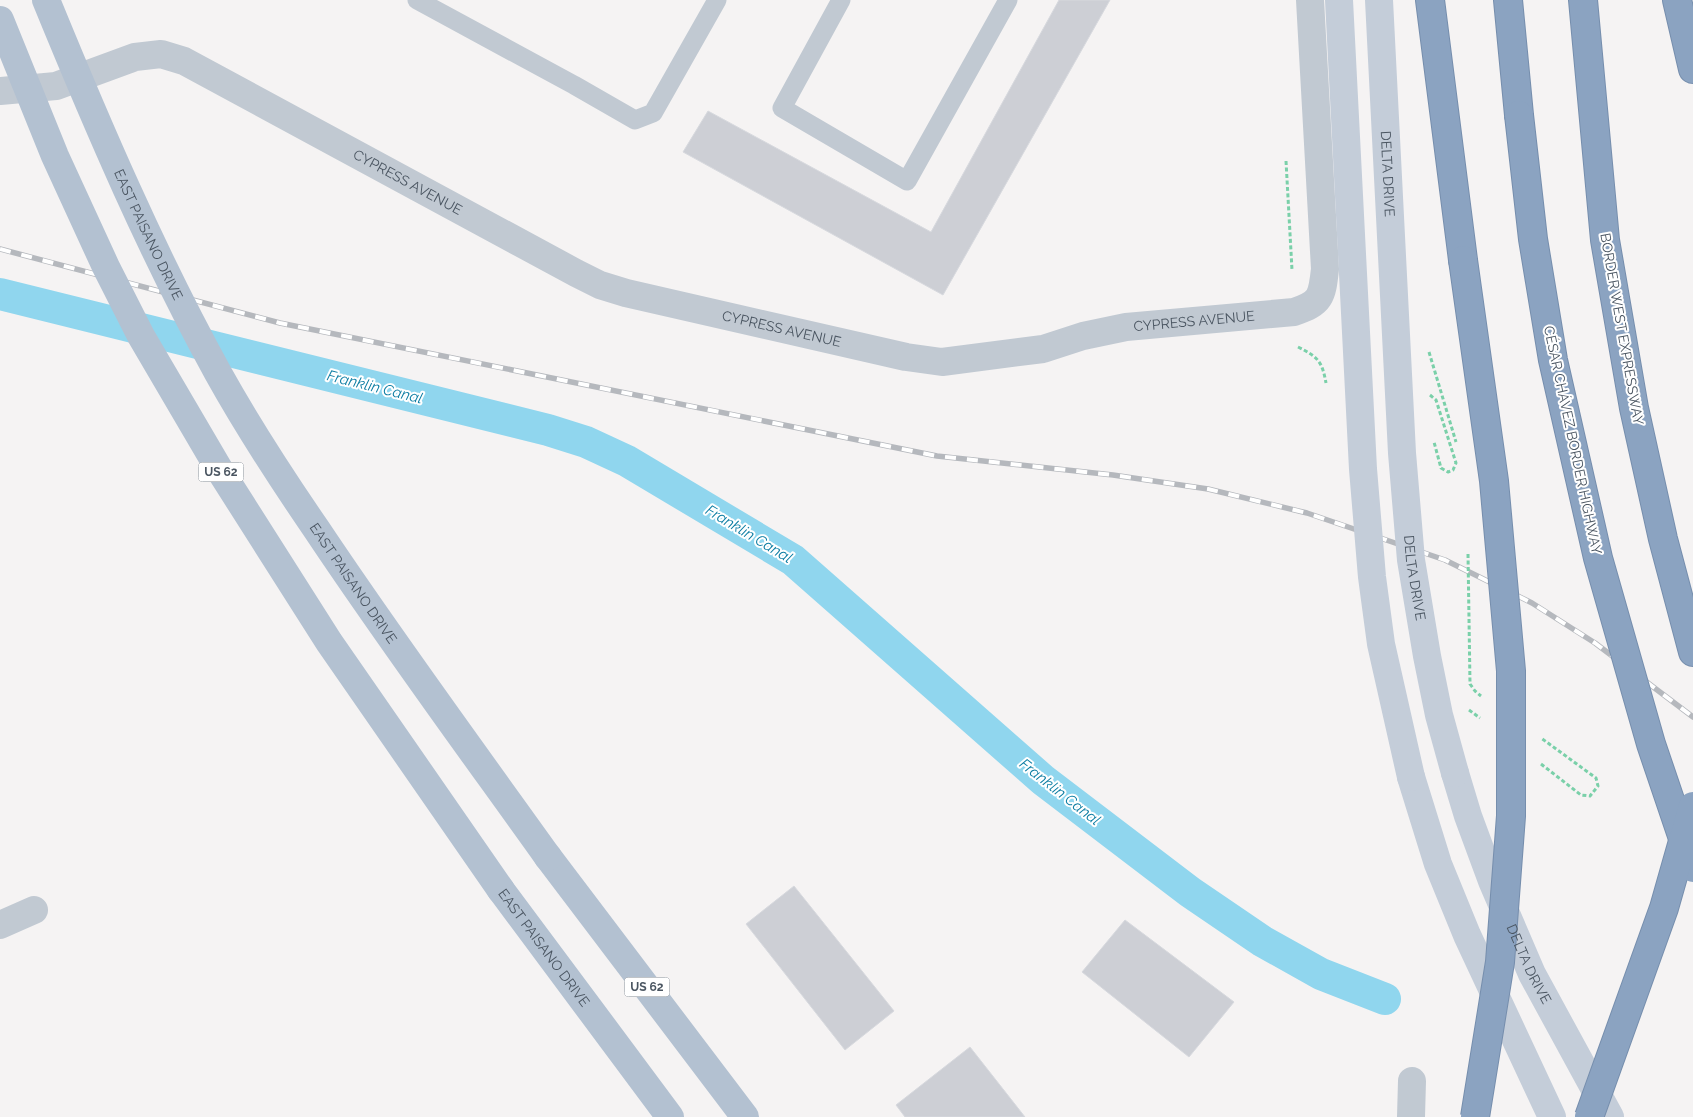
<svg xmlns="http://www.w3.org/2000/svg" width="1693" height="1117" font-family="Raleway,sans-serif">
<rect width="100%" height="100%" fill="#f5f3f3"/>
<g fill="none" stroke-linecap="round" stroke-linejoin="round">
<path stroke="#90d6ee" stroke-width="32" d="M0 294 548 430 586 442 627 461 793 560 1043 780 1190 892 1262 941 1321 974 1385 999"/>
</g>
<g fill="#cdcfd5" stroke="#d7d9de">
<path d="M1059 0H1110L943 295 683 152 708 111 931 232Z"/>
<path d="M794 886 894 1011 845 1050 746 924Z"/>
<path d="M1125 920 1234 1002 1189 1057 1082 972Z"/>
<path d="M970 1047 1025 1117H905L896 1105Z"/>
</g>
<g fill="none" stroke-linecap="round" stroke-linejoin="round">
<defs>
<g id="highway">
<path d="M1430 0 1463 260"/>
<path d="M1508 0 1519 115"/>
<path d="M1583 0 1605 240 1634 408 1663 539 1693 652"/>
<path d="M1677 0 1693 69"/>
</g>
</defs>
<use href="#highway" stroke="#768ead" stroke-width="30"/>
<g stroke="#7ad0a9" stroke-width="3" stroke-dasharray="4 2.5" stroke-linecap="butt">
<path d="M1286 161 1292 270"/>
<path d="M1298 347C1318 357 1322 361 1326 383"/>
</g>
<g stroke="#c1c9d2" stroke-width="19">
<path d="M417 0 574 85 635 120 653 113 717 0"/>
<path d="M841 0 782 108 907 181 1008 0"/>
</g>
<g stroke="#c1c9d2" stroke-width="28">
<path id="s1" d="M0 91 56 86 135 57 161 54 184 61 576 273 600 285 626 293 906 357 942 362 1043 349 1083 336 1126 327 1294 312C1321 303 1322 297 1325 269L1310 0"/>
<path d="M0 925 34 910"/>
<path d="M1411 1117 1412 1081"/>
</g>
<g stroke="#c4cdd9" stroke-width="28">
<path id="s2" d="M1455 773 1468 816 1492 881 1532 974 1610 1117"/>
<path d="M1411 777 1438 864 1467 935 1552 1117"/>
</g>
<g stroke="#b3c1d1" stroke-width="28">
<path d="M548 857 745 1117"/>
<path id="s3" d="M501 890 670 1117"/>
</g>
<use href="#highway" stroke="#8ba3c1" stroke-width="28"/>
<defs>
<path id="rail" d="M0 249 280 323 937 456 1113 475 1208 489 1307 513 1445 560 1532 603 1595 643 1693 717"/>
</defs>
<use href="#rail" stroke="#b5b8bd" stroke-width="5.5"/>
<use href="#rail" stroke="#fff" stroke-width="4" stroke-dasharray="11" stroke-linecap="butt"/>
<defs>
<g id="highway-bridge">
<path d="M1519 115 1533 239 1553 360 1598 558 1651 744 1693 868"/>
<path d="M1463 260 1494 481 1511 671V816L1500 962 1475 1117"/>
<path d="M1589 1117 1664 908 1693 806"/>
</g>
</defs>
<use href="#highway-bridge" stroke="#768ead" stroke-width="30" stroke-linecap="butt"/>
<g stroke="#7ad0a9" stroke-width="3" stroke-dasharray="4 2.5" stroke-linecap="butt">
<path d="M1429 352 1456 442"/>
<path d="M1430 395 1436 400 1456 463 1453 470 1448 472 1441 468 1434 442"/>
<path d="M1468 554 1470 684 1475 691 1481 696"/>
<path d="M1469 710 1480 718"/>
<path d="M1541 764 1581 795 1590 796 1598 786 1596 778 1541 738"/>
</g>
<g stroke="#c4cdd9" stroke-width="28">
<path d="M1339 0 1363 469 1372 577 1381 644 1411 777"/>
<path id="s4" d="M1379 0 1402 453 1411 560 1427 656 1439 715 1455 773"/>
</g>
<g stroke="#b3c1d1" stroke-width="28">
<path id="s5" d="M46 0C98 127 152 253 218 373 248 427 282 479 317 530 391 641 470 748 548 857"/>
<path d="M0 20 55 156 106 267 141 336 219 469 329 642 501 890"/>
</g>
<use href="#highway-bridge" stroke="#8ba3c1" stroke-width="28"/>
</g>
<g text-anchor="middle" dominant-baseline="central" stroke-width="4" stroke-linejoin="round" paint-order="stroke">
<g fill="#fff" stroke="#808890" stroke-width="1">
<rect x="198.5" y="462.5" width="45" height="19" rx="4"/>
<rect x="624.5" y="977.5" width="45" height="19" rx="4"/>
</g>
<g font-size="12" font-weight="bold" fill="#4a5561">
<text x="221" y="472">US 62</text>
<text x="647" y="987">US 62</text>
</g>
<g font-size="14" fill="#4a5561" stroke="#fff">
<text stroke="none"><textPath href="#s4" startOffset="174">DELTA DRIVE</textPath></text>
<text stroke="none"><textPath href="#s1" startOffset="445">CYPRESS AVENUE</textPath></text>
<text stroke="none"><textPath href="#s5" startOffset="256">EAST PAISANO DRIVE</textPath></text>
<text stroke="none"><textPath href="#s1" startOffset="1270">CYPRESS AVENUE</textPath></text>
<text stroke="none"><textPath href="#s1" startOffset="850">CYPRESS AVENUE</textPath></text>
<text transform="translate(1622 329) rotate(80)">BORDER WEST EXPRESSWAY</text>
<text transform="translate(1573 440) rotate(78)">CÉSAR CHÁVEZ BORDER HIGHWAY</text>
<text stroke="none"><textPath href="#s4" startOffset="579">DELTA DRIVE</textPath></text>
<text stroke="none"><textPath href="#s5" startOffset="661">EAST PAISANO DRIVE</textPath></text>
<text stroke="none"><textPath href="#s3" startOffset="72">EAST PAISANO DRIVE</textPath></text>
<text stroke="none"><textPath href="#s2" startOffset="205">DELTA DRIVE</textPath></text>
</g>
<g font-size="15" font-style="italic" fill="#0c7da3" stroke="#fff">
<text transform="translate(375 387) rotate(14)">Franklin Canal</text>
<text transform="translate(749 534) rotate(31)">Franklin Canal</text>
<text transform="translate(1060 792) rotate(38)">Franklin Canal</text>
</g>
</g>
</svg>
